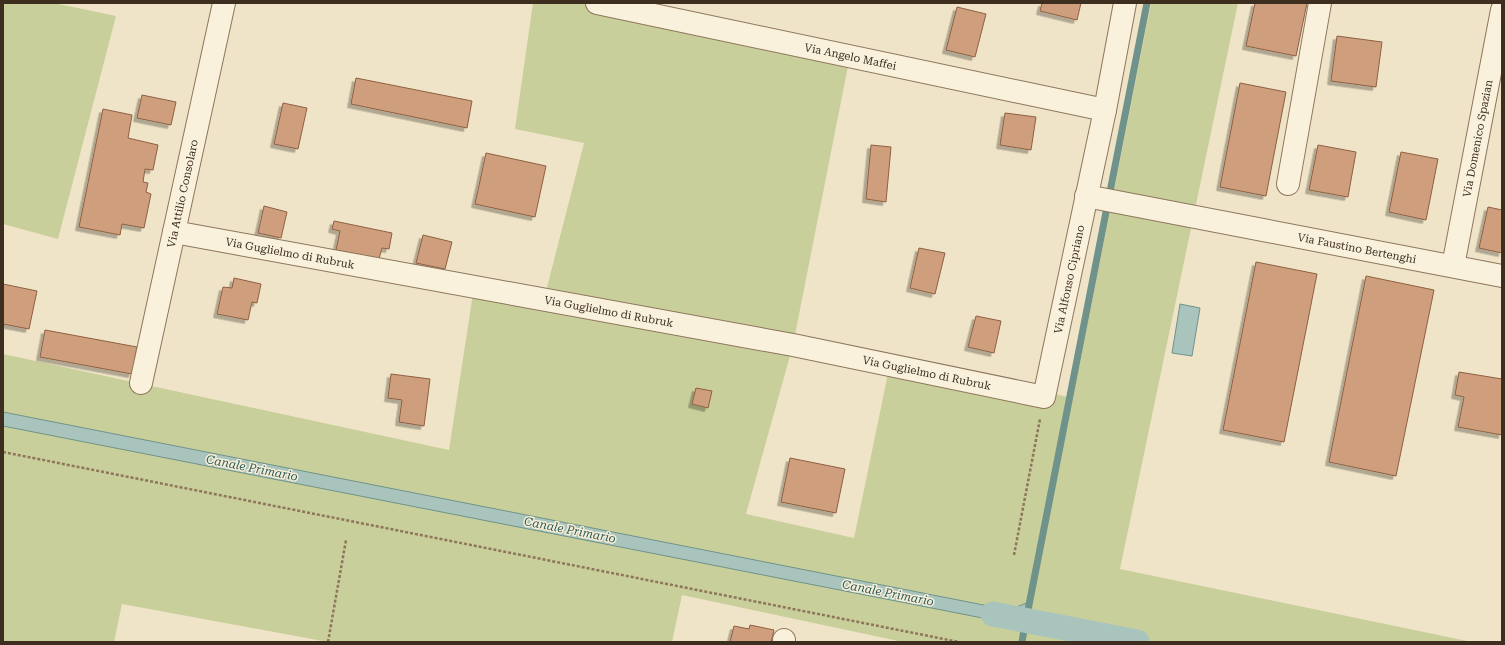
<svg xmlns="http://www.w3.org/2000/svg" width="1505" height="645" font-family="'Roboto Serif',serif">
<defs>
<filter id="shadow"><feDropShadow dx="-3.5" dy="3.5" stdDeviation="0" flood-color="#0004"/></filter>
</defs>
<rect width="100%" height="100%" fill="#f0e4c8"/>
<g fill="#c9cf9b">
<path d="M3 3H54L116 16 58 239 3 224Z"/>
<path d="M533 3H597L850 56 793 345 746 514 854 538 891 359 1073 398 1151 3H1238L1120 569 1472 642H903L682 595 672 642H328L122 604 114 642H3V354L449 450 474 287 544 299 584 143 515 129Z"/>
</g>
<g fill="#a9c4bc" stroke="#6f938a">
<path d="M1180 304 1200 308 1192 356 1172 353Z"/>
<path d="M3 412 1009 610 1029 602 1023 632 1018 627 1008 623 3 426Z"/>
</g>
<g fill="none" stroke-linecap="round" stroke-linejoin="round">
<g stroke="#6f938a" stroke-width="7">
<path d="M1028 610 1147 3"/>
<path d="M1022 642 1025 623"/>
</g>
<path stroke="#a9c4bc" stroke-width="25" d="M993 614 1137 642"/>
</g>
<g fill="#cf9f7d" stroke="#8d5f41" filter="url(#shadow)">
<path d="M1042 3H1081L1077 20 1040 11Z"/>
<path d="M1255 3H1307L1296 56 1246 46Z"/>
<path d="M957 7 986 14 975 57 946 50Z"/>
<path d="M1337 36 1382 42 1376 87 1331 81Z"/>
<path d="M356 78 472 101 467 128 351 104Z"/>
<path d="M1240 83 1286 92 1266 196 1220 187Z"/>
<path d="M142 95 176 102 171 125 137 118Z"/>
<path d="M283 103 307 108 298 149 274 144Z"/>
<path d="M103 109 132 115 128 138 158 145 153 170 145 169 143 182 148 183 146 192 151 194 144 228 122 224 120 235 79 227Z"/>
<path d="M1005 113 1036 117 1031 150 1000 145Z"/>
<path d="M871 145 891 147 886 202 866 199Z"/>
<path d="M1318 145 1356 152 1348 197 1309 190Z"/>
<path d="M1401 152 1438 159 1426 220 1389 212Z"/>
<path d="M486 153 546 166 535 217 475 204Z"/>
<path d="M264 206 287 212 281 238 258 233Z"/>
<path d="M1488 207 1502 210V253L1479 248Z"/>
<path d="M334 221 392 233 389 249 382 248 379 259 336 250 340 231 332 229Z"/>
<path d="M423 235 452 242 445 269 416 263Z"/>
<path d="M919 248 945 253 935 294 910 288Z"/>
<path d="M1256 262 1317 274 1284 442 1223 430Z"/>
<path d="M1366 276 1434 290 1396 476 1329 462Z"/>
<path d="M234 278 261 284 257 303 252 302 248 320 217 314 223 287 232 288Z"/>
<path d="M3 284 37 291 29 329 3 324Z"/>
<path d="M976 316 1001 321 994 353 968 347Z"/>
<path d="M45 330 137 347 132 374 40 357Z"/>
<path d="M1459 372 1502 379V435L1458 427 1464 397 1455 395Z"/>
<path d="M391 374 430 379 424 426 399 422 402 400 388 398Z"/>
<path d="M696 388 712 391 708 408 692 404Z"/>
<path d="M790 458 845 469 836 513 781 502Z"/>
<path d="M750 625 774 630 771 642H730L734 626 749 629Z"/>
</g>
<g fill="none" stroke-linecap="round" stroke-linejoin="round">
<defs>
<g id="minor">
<path id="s1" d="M597 3 1105 110"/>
<path d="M1288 184 1320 3"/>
<path id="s2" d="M1086 196 1502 276"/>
<path id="s3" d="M174 232 793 345 1044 397 1105 110 1125 3"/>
<path id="s4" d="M1453 266 1502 10"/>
<path id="s5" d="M141 383 224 3"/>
<path d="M784 642V640"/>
</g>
</defs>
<use href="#minor" stroke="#8d765c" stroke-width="24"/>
<g stroke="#8d765c" stroke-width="2.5" stroke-dasharray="3 2" stroke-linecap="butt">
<path d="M3 452 959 642"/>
<path d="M1014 555 1040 419"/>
<path d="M328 642 346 540"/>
</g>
<use href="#minor" stroke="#faf1dc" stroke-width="22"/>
</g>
<g text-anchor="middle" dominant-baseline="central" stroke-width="3" stroke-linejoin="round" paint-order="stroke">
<g font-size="11" fill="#3d2e20" stroke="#f7eed8">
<text stroke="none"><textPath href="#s1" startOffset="259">Via Angelo Maffei</textPath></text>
<text stroke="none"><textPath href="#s4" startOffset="130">Via Domenico Spazian</textPath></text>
<text stroke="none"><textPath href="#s5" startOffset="194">Via Attilio Consolaro</textPath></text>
<text stroke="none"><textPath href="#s2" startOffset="276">Via Faustino Bertenghi</textPath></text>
<text stroke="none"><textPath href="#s3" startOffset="118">Via Guglielmo di Rubruk</textPath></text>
<text stroke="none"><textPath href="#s3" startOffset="1006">Via Alfonso Cipriano</textPath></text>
<text stroke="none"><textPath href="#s3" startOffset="442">Via Guglielmo di Rubruk</textPath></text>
<text stroke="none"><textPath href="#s3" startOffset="766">Via Guglielmo di Rubruk</textPath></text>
</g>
<g font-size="12" font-style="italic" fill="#2f5d5a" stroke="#f7eed8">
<text transform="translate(252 468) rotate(11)">Canale Primario</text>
<text transform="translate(570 530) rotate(11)">Canale Primario</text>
<text transform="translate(888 593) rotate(11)">Canale Primario</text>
</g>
</g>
<rect width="1505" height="645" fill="none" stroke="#3d2e20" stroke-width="8"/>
</svg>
